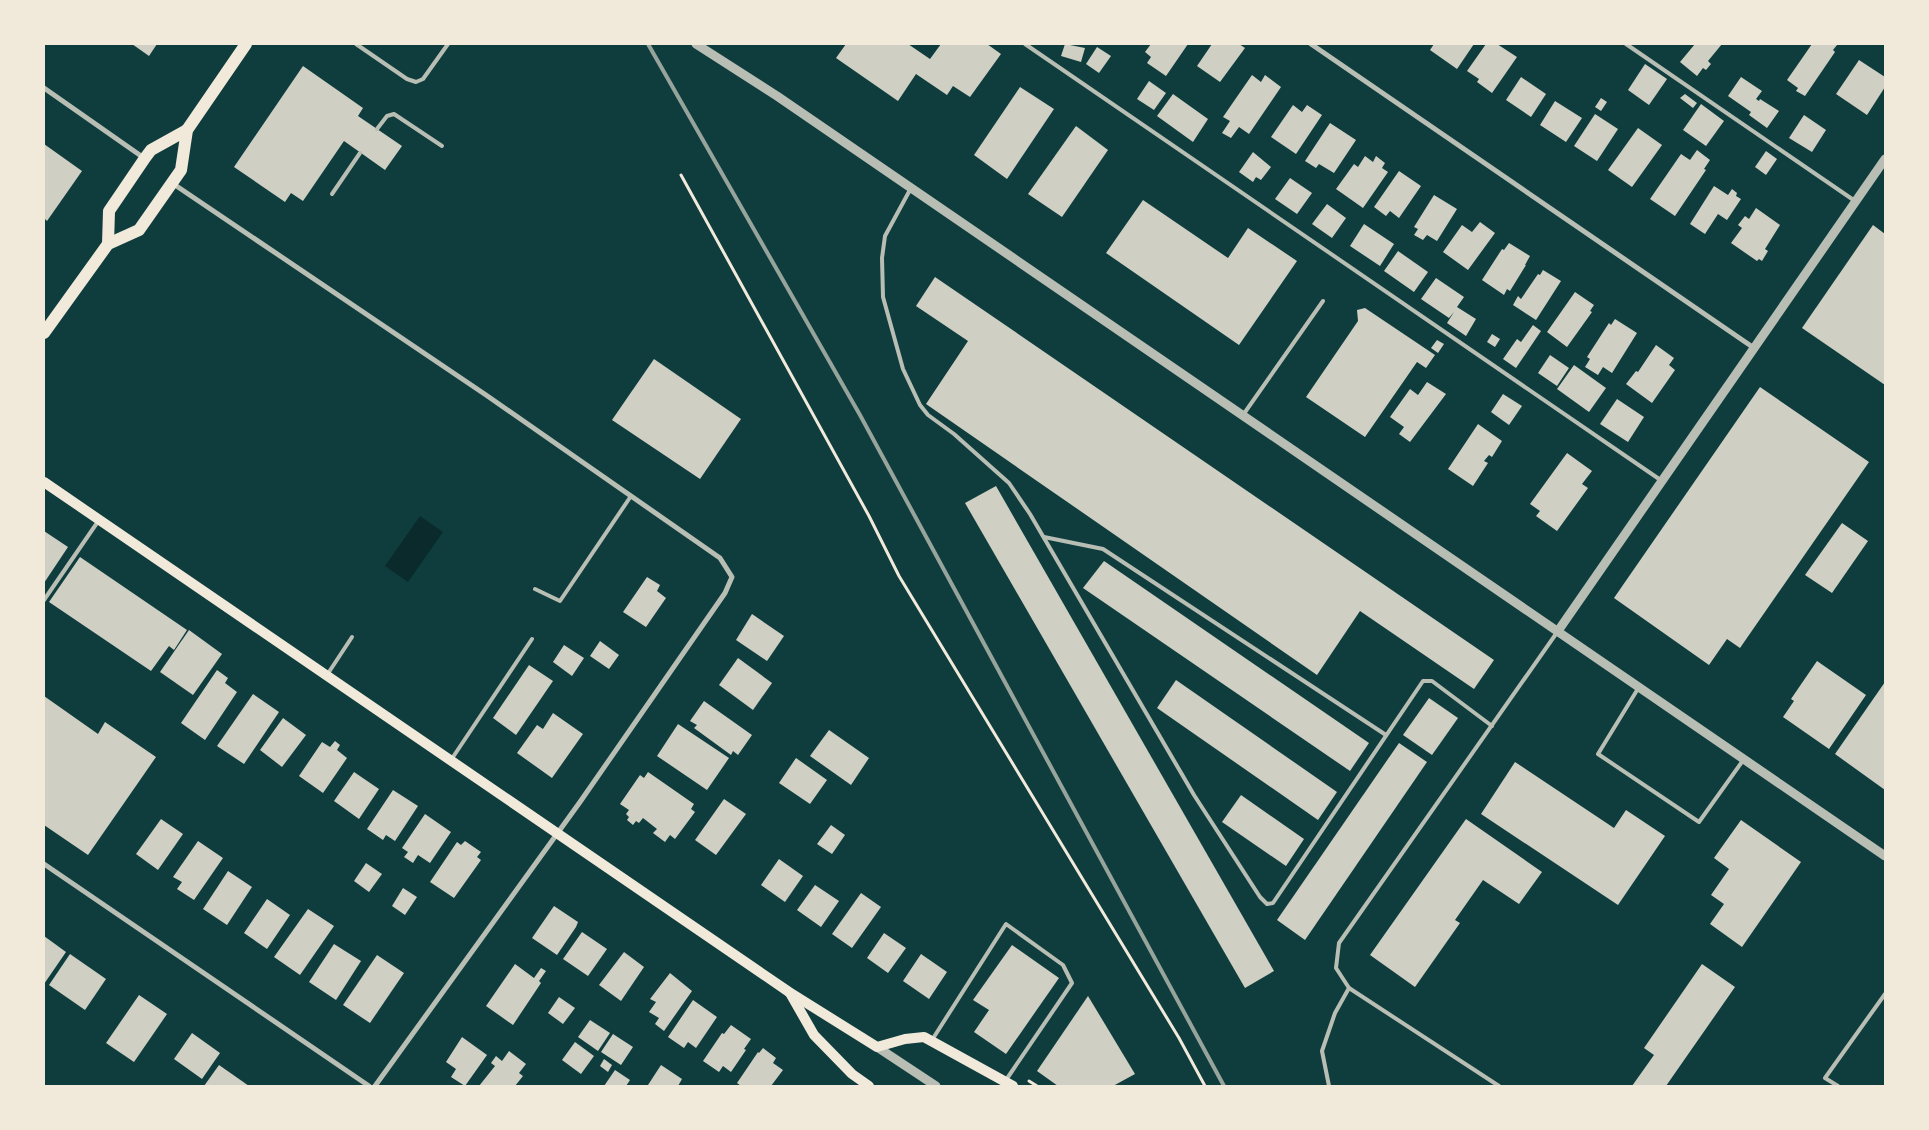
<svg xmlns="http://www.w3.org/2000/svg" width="1929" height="1130" font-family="Poppins,sans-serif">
<rect width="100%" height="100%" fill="#0f3d3e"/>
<path fill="#0a2a2b" d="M420 516 443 532 408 582 385 566Z"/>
<g fill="#cfcfc3">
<path d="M132 44H157L149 56Z"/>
<path d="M846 44H908L930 59 941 44H987L1001 54 970 97 953 86 947 95 916 74 898 101 836 58Z"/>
<path d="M1065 44 1085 48 1081 62 1061 56Z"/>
<path d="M1151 44H1188L1166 76 1147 63 1151 57 1145 52Z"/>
<path d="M1212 44H1239L1245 48 1220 82 1197 66Z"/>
<path d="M1434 44H1474L1457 69 1430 50Z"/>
<path d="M1486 44H1497L1517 57 1492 93 1477 82 1479 79 1467 71Z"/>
<path d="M1695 44H1722L1708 61 1711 64 1706 70 1703 68 1697 76 1680 62Z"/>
<path d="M1812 44 1837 45 1833 50 1835 52 1805 96 1796 91 1798 88 1787 80Z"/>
<path d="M1097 47 1111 56 1099 73 1086 64Z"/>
<path d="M1859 60 1885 77V87L1867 115 1836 94Z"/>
<path d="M1645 64 1667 79 1649 105 1628 90Z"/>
<path d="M303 66 363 108 358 116 402 146 385 170 344 141 303 201 291 193 285 202 234 167Z"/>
<path d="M1252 75 1261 82 1265 75 1281 87 1249 134 1239 127 1231 138 1222 133 1230 121 1223 117Z"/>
<path d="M1521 77 1546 94 1531 117 1506 100Z"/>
<path d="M1741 77 1762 91 1756 99 1759 101 1760 99 1779 111 1767 128 1749 115 1751 112 1728 96Z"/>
<path d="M1149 81 1166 93 1154 110 1137 99Z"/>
<path d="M1020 87 1054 109 1007 179 974 155Z"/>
<path d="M1173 94 1208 119 1193 142 1157 116Z"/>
<path d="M1685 94 1697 103 1693 108 1680 98Z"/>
<path d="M1601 98 1607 102 1601 111 1595 107Z"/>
<path d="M1555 101 1582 118 1566 142 1540 125Z"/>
<path d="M1701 104 1724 121 1706 146 1683 130Z"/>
<path d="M1293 105 1302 112 1307 105 1322 115 1296 154 1271 137Z"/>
<path d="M1595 114 1618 129 1597 161 1574 146Z"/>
<path d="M1804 115 1826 130 1812 152 1789 138Z"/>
<path d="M1330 123 1356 140 1334 173 1319 164 1316 168 1305 161Z"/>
<path d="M1076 126 1108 150 1062 217 1028 194Z"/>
<path d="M1638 128 1662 145 1632 187 1608 170Z"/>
<path d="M44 144 82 171 47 221 44 218Z"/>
<path d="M1697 150 1710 160 1704 169 1706 170 1675 216 1650 199 1681 154 1690 160Z"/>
<path d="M1766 151 1777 159 1766 175 1755 167Z"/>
<path d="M1253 152 1271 167 1261 180 1256 177 1253 182 1239 172Z"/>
<path d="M1365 156 1373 162 1376 156 1385 163 1382 168 1388 172 1363 208 1336 189 1354 164 1358 167Z"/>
<path d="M1399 171 1421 186 1399 218 1390 211 1386 216 1374 207Z"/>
<path d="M1290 178 1312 193 1297 214 1275 199Z"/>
<path d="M1714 186 1728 195 1732 189 1737 193 1736 196 1741 199 1727 220 1718 214 1705 234 1690 224Z"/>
<path d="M1434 195 1457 209 1437 241 1427 235 1423 240 1414 235 1418 229 1414 227Z"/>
<path d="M1143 200 1228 258 1248 228 1297 261 1239 345 1106 253Z"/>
<path d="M1327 204 1346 218 1332 238 1312 224Z"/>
<path d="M1756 208 1780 225 1765 249 1768 251 1762 261 1759 259 1757 261 1731 243 1742 228 1738 225 1745 216 1749 219Z"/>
<path d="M1480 222 1495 233 1468 270 1443 252 1462 225 1472 232Z"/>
<path d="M1364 224 1394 244 1380 266 1350 246Z"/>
<path d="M1873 225 1885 234V385L1802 328Z"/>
<path d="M1509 243 1530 256 1525 265H1526L1510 291 1507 289 1504 295 1482 280 1502 249 1504 250Z"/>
<path d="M1398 251 1428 272 1414 292 1384 271Z"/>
<path d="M1543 270 1561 281 1536 320 1513 305 1518 296 1521 299 1538 274 1540 275Z"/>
<path d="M935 277 1494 660 1474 689 1360 611 1317 675 926 404 968 341 916 306Z"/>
<path d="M1436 278 1464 297 1457 307 1476 319 1466 336 1447 323 1454 312 1449 318 1421 299Z"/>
<path d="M1575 292 1594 305 1590 311 1592 312 1567 347 1547 332Z"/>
<path d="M1365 308 1435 355 1426 368 1417 362 1365 437 1306 397 1358 321 1357 310Z"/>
<path d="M1615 319 1637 333 1612 373 1603 367 1598 375 1585 367 1590 359 1587 357 1609 323 1611 325Z"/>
<path d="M1533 325 1541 331 1516 368 1503 359 1517 339 1521 342Z"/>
<path d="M1492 334 1500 339 1495 347 1487 342Z"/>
<path d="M1437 340 1444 344 1438 353 1431 348Z"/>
<path d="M1656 345 1674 358 1669 365 1675 370 1652 403 1626 384 1636 371 1638 372Z"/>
<path d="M1550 355 1569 368 1557 386 1538 373Z"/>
<path d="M654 359 741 419 700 479 612 420Z"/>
<path d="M1574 365 1606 388 1589 412 1557 389Z"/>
<path d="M1427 382 1446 394 1410 442 1399 434 1404 427 1390 417 1410 389 1418 395Z"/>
<path d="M1760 387 1869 462 1740 648 1727 639 1709 665 1614 598Z"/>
<path d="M1503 394 1522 406 1509 425 1491 412Z"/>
<path d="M1617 399 1644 417 1628 442 1600 424Z"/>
<path d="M1478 424 1502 441 1492 457 1489 455 1484 461 1488 463 1473 486 1448 469Z"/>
<path d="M1567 453 1592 471 1582 484 1588 488 1557 531 1536 516 1540 511 1530 504Z"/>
<path d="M996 486 1274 971 1245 988 965 503Z"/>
<path d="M1842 523 1868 541 1832 593 1805 575Z"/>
<path d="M44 531 68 547 44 583Z"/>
<path d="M80 557 187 630 174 650 169 646 151 671 49 602Z"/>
<path d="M1104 561 1369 743 1350 771 1083 588Z"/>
<path d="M647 577 660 585 657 591 666 598 646 627 623 612Z"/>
<path d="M752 614 784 636 767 661 736 640Z"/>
<path d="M189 630 222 654 193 695 160 672Z"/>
<path d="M600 641 619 655 609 669 590 656Z"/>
<path d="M564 645 584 658 572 676 553 662Z"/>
<path d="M738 658 772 683 753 710 719 685Z"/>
<path d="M1817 661 1866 695 1829 749 1783 717 1794 701 1791 699Z"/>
<path d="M529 665 553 681 516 735 493 718Z"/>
<path d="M217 670 228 678 225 683 237 692 205 740 181 723Z"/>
<path d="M1176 680 1337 792 1318 820 1157 708Z"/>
<path d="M1885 682V790L1835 754Z"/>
<path d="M253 694 279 712 244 764 217 746Z"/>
<path d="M44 696 98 734 105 722 156 757 88 855 44 825Z"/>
<path d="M1429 698 1458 718 1432 755 1403 735Z"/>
<path d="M704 701 752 735 738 755 733 751 731 755 694 728 697 725 690 721Z"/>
<path d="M553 713 583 734 552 778 517 753 537 725 543 729Z"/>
<path d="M283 718 306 735 282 767 260 750Z"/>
<path d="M678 724 729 758 707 790 657 756Z"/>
<path d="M829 730 869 758 851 785 810 756Z"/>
<path d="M335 741 340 745 337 750 347 758 323 793 299 776 322 742 330 747Z"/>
<path d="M1399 743 1427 762 1305 940 1277 920Z"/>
<path d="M796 758 827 780 810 804 779 783Z"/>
<path d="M1515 762 1614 828 1626 810 1665 836 1618 905 1481 814Z"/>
<path d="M354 772 379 789 359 819 334 801Z"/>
<path d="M648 772 694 804 691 809 695 812 675 839 670 835 665 842 653 833 657 829 643 818 639 823 636 821 633 825 627 820 629 817 626 814 629 810 620 804 640 775 644 778Z"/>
<path d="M393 790 418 806 395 841 386 835 383 840 367 829Z"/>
<path d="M1241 795 1304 839 1286 866 1222 822Z"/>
<path d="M724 799 746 814 716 855 695 840Z"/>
<path d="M425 814 451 832 430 863 418 855 413 863 404 857 408 852 402 848Z"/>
<path d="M161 819 183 834 158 870 136 854Z"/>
<path d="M1466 819 1542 872 1519 904 1483 880 1455 920 1460 923 1415 987 1370 955Z"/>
<path d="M1741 820 1801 862 1742 947 1710 924 1724 904 1711 895 1729 869 1714 858Z"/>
<path d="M831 825 845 835 832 854 817 844Z"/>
<path d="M198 841 223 858 194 900 177 889 182 882 173 877Z"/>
<path d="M465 841 481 852 477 857 481 860 454 898 430 882 457 842 461 845Z"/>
<path d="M779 859 803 876 785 902 761 885Z"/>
<path d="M366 863 382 874 369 892 354 881Z"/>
<path d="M228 871 252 887 227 925 203 909Z"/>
<path d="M815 885 839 901 821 927 797 910Z"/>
<path d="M403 888 417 897 405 915 392 906Z"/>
<path d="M861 893 881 907 852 948 832 934Z"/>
<path d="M267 899 290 915 267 949 244 933Z"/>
<path d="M554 906 578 922 576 927 557 955 532 938Z"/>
<path d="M308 909 334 926 300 975 274 957Z"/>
<path d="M582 932 607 949 588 976 563 959Z"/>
<path d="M884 933 906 948 888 973 867 958Z"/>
<path d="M44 936 66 952 44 984Z"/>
<path d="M334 944 361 961 336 1000 309 982Z"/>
<path d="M1012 945 1059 978 1006 1054 974 1032 989 1010 973 1000Z"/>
<path d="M624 952 644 967 621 1001 599 985Z"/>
<path d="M70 954 106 979 85 1010 49 985Z"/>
<path d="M921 954 947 972 929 999 903 981Z"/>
<path d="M377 955 404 973 370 1023 343 1005Z"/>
<path d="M515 964 534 978 541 968 546 971 539 981 541 983 513 1025 486 1006Z"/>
<path d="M1702 964 1735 987 1666 1086H1632L1654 1055 1644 1048Z"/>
<path d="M670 973 692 991 664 1031 655 1024 659 1018 649 1012 656 1002 650 999Z"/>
<path d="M139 995 167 1014 134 1062 106 1043Z"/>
<path d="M1088 996 1135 1074 1113 1086H1058L1037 1071Z"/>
<path d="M559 997 575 1008 563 1024 548 1013Z"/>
<path d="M693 1000 717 1017 696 1048 688 1042 684 1048 668 1037Z"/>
<path d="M590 1020 610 1033 598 1051 578 1037Z"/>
<path d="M731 1025 751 1039 744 1049 746 1050 731 1072 723 1066 719 1072 703 1061 722 1033 724 1034Z"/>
<path d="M192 1033 220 1053 202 1079 174 1059Z"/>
<path d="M613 1034 633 1047 621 1065 601 1052Z"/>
<path d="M462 1037 487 1055 465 1086 451 1077 456 1069 446 1062Z"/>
<path d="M575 1042 594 1056 581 1074 562 1060Z"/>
<path d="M763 1048 776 1058 773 1063 783 1070 771 1086H741L737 1083 758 1052 759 1053Z"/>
<path d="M509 1051 526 1064 519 1073 523 1076 515 1086H479L495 1066 491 1063 496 1056 502 1061Z"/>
<path d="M604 1059 612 1065 608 1072 600 1066Z"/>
<path d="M219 1065 249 1086H204Z"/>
<path d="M661 1065 682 1079 678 1086H650L648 1085Z"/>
<path d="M615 1070 630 1080 626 1086H604Z"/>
</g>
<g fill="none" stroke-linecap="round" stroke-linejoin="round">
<g stroke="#f1e9da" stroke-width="3">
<path d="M681 175 869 516 899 576 1179 1038 1205 1086"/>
<path d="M1029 1081 1037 1086"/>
</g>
<g stroke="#b8beb3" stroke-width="4">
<path d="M356 44 407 79 416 82 423 79 448 44"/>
<path d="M1025 44 1662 481"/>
<path d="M1626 44 1855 201"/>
<path d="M377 129 387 116 394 114 442 146"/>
<path d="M911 188 885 236 882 258 883 297 903 369 920 405 928 415 954 434 1009 483 1030 514 1194 795 1260 897 1267 904 1273 903 1423 681H1432L1492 726"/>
<path d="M332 194 360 153"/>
<path d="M1243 415 1323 301"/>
<path d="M1044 537 1103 549 1386 735"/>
<path d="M535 589 560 601 631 496"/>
<path d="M44 600 99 520"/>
<path d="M327 675 352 637"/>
<path d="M1639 687 1598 754 1699 822 1744 759"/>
<path d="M451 760 532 639"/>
<path d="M932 1040 1006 924 1063 965 1072 983 1006 1080"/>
<path d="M1329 1086 1322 1051 1335 1013 1349 988"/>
<path d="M1499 1086 1349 988 1336 968 1339 943 1558 631"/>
<path d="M1838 1086 1825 1078 1885 994"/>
</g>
<g stroke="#b8beb3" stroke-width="5">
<path d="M1311 44 1754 348"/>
<path d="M44 88 144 158"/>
<path d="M172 183 486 395 720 558 732 577 725 593 580 802 375 1086"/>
<path d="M44 864 369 1086"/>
</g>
<g stroke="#b8beb3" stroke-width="9">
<path d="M696 44 777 96 1885 856"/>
<path d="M1558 631 1885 159"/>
<path d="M877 1047 936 1086"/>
</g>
<g stroke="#f1e9da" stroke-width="10">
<path d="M44 482 789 992 877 1047 905 1039 924 1037 1013 1086"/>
<path d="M790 993 814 1035 852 1074 869 1086"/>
</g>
<g stroke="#f1e9da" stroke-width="12">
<path d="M108 244 109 211 145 158 151 150 187 130"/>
<path d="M44 333 108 244 139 230 181 170 187 130 246 44"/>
</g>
<path stroke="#97a49c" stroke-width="4" d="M648 44 860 415 1224 1086"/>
</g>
<rect width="1929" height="1130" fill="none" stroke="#f1e9da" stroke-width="90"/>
</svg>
